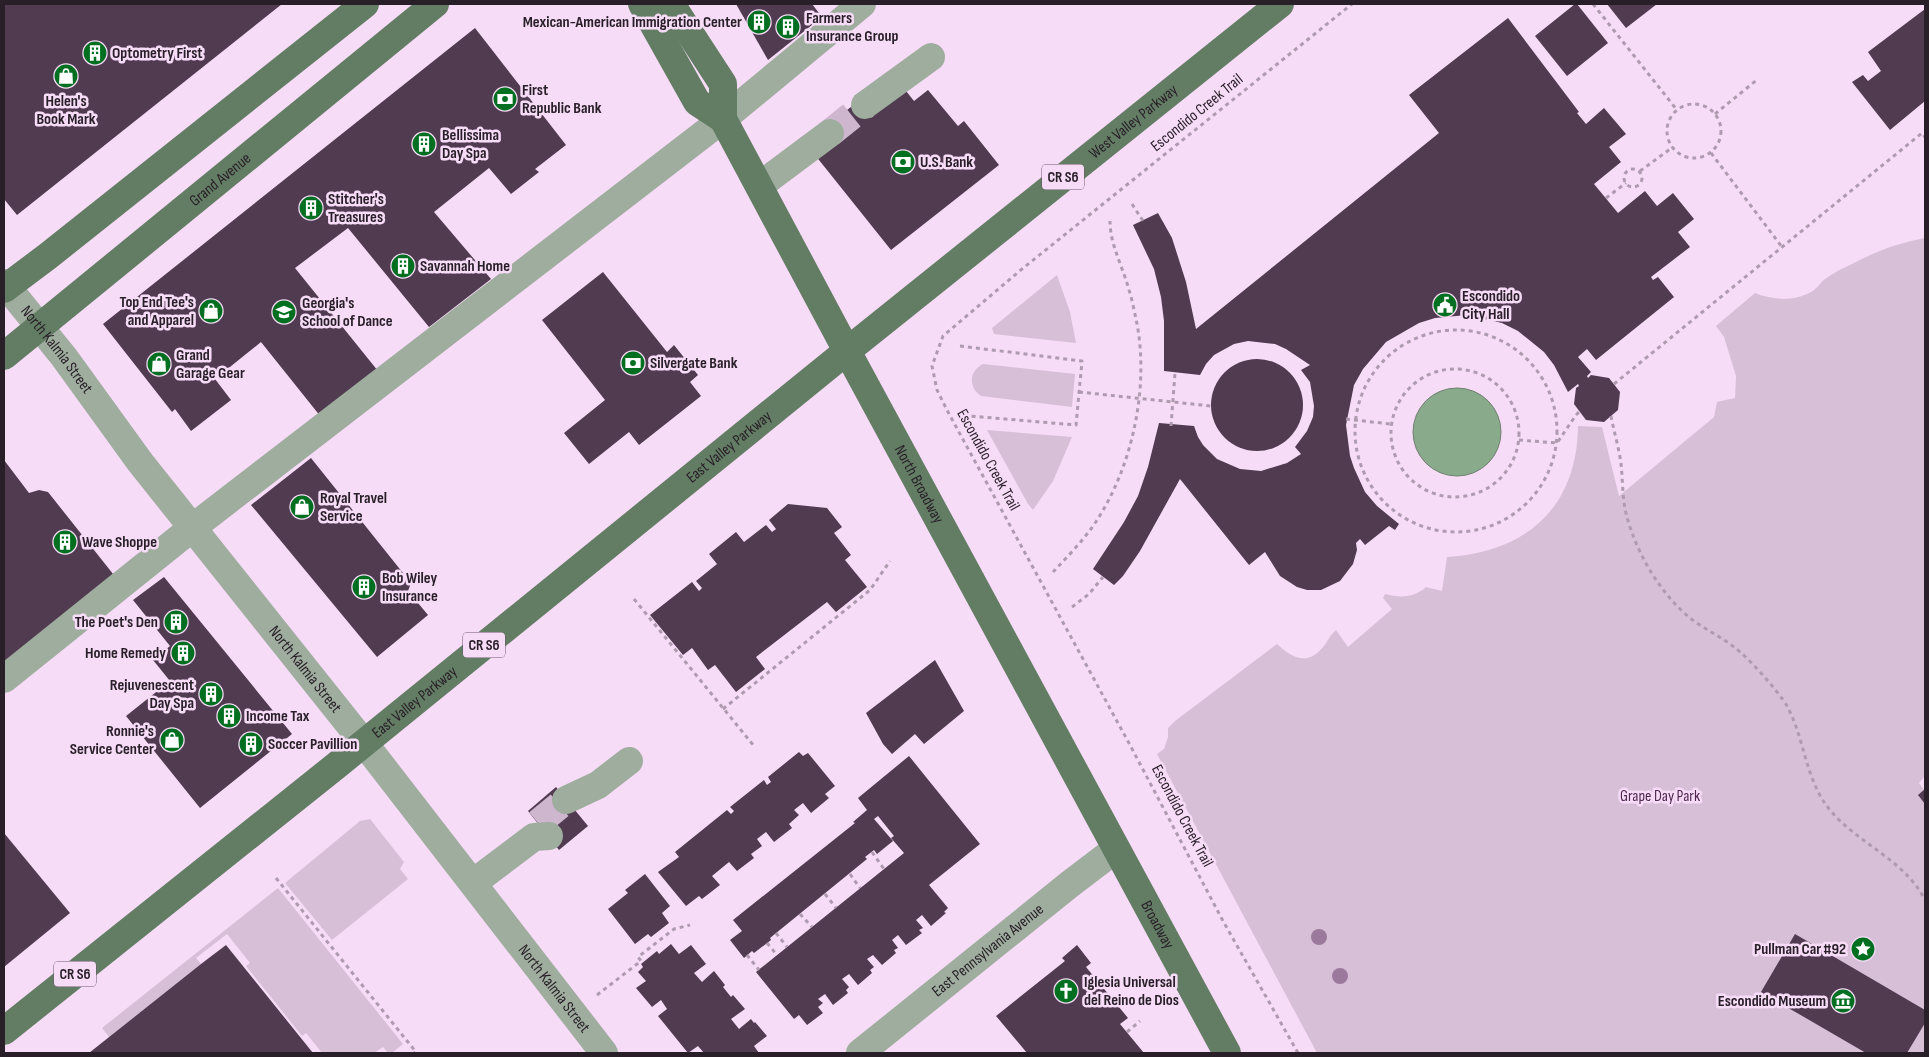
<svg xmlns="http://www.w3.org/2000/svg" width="1929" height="1057" font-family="'Sofia Sans Condensed',sans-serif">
<rect width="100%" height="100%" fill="#f7dcf7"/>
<g fill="#d8bfd8">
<path d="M1925 238V776L1919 783 1925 791V1053H1317L1157 754 1164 749 1168 737V728L1175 721 1277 644C1293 659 1308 666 1324 646 1328 641 1330 635 1336 630L1348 647 1392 609 1383 598 1385 594C1400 598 1414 598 1426 587L1442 591 1447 557C1526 552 1577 508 1578 426L1602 427 1619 496 1714 417 1717 402 1735 398 1736 376 1724 337 1716 326 1755 293C1773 300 1793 302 1811 292 1817 289 1820 283 1825 279 1833 273 1843 268 1852 264 1876 251 1899 243 1925 238Z"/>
<path d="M1057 275 1070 312 1076 343 994 334 992 328Z"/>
<path d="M983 364 1075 374 1072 407 981 396C968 387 969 371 983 364Z"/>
<path d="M987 430 1072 437 1053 481 1033 510 1028 504Z"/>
<path d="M370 819 404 862 400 869 408 879 332 940 285 883 360 821Z"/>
<path d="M278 888 403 1044 392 1053H388L383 1047 374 1053H322L306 1033 302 1036 246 966 250 963 227 934 196 958 201 964 109 1037 102 1028Z"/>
</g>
<circle fill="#8aaa8c" stroke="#6d806e" cx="1457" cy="432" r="44"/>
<g fill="#503b50">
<path d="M4 4H282L17 215 4 199Z"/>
<path d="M736 4H812L822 17 768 60Z"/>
<path d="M1575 4H1577L1608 43 1567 76 1535 36Z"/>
<path d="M1607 4H1657L1626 28Z"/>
<path d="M1925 9V101L1890 130 1852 82 1863 75 1868 81 1881 71 1868 52Z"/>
<path d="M1508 18 1579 112 1577 113 1586 124 1604 108 1626 134 1609 147 1621 162 1594 184 1618 213 1645 191 1657 206 1673 193 1694 219 1678 232 1690 247 1651 277 1653 280 1658 277 1674 297 1596 360 1587 349 1578 357 1591 372 1587 376 1588 378 1591 375 1609 378 1620 392 1618 410 1604 422 1586 420 1574 404 1576 388 1579 386 1578 384 1568 392 1554 365 1544 352 1518 331 1502 323 1467 315 1435 318 1419 323 1386 342 1363 369 1354 385 1346 425 1350 456 1354 468 1365 492 1377 506 1399 524 1395 530 1389 526 1365 545 1360 539 1356 543 1357 550 1353 564 1340 581 1321 590H1307L1297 587 1280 576 1265 552 1249 565 1180 479 1140 551 1123 576 1114 585 1093 569 1124 522 1138 496 1148 467 1159 423 1194 426 1198 437 1203 445 1217 459 1240 469 1261 471 1287 463 1301 454 1295 447 1307 431 1313 417 1314 406 1310 382 1301 370 1310 365 1286 349 1275 344 1248 341 1234 344 1214 355 1206 364 1200 375 1164 371V321L1161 297 1154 269 1133 225 1158 213 1172 238 1186 282 1196 329 1439 133 1409 95Z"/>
<path d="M475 28 566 145 535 169 539 172 511 194 489 168 434 212 491 279 429 327 348 228 295 268 378 371 321 417 261 342 215 379 231 400 191 431 175 409 172 412 103 324Z"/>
<path d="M902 86 914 101 928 90 958 126 964 121 999 165 891 250 815 155 825 127 860 100Z"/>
<path d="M603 272 667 352 674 345 698 375 690 382 701 396 639 445 629 432 589 464 564 433 605 400 542 320Z"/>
<circle cx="1257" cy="405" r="46"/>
<path d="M311 458 411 583 408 591 428 615 377 657 251 505Z"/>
<path d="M4 460 29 493 39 490 48 492 117 579 4 668Z"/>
<path d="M788 504 827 508 842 527 834 533 851 555 845 560 867 587 836 612 827 602 756 657 765 669 736 692 715 665 708 670 692 648 683 655 650 615 692 582 699 591 702 588 696 581 717 564 709 554 736 532 744 542 766 525 772 532 776 529 769 520Z"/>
<path d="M164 577 292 734 200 808 126 716 170 681 153 660 170 646 133 600Z"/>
<path d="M935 660 964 711 924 744 915 734 892 754 883 744 866 713Z"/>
<path d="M799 752 803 756 808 753 835 786 825 794 829 798 811 813 803 803 794 810 799 815 789 824 792 828 774 842 766 832 757 839 762 846 751 854 754 858 737 871 729 862 712 876 720 885 702 899 699 896 686 906 658 872 679 857 675 852 727 810 731 814 734 811 730 807 764 780 767 785 771 782 768 777Z"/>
<path d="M909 756 980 844 929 885 948 908 944 912 946 913 931 926 922 915 916 920 923 928 919 930 922 933 906 945 898 935 892 940 898 948 894 950 896 953 882 965 873 955 867 959 874 967 870 970 872 973 858 985 849 974 842 979 849 987 846 990 848 993 833 1005 825 994 818 999 823 1003 818 1007 823 1013 807 1025 799 1015 794 1019 756 972 904 853 891 838 894 836 878 816 874 819 893 841 877 854 874 850 865 857 867 859 770 938 771 940 754 953 752 951 744 958 730 940 742 931 733 920 855 823 853 822 867 810 858 798Z"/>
<path d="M556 787 588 826 559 850 528 811Z"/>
<path d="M1925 789V804L1918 795Z"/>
<path d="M4 833 70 913 4 967Z"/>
<path d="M645 874 670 906 662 913 669 923 651 937 648 934 635 944 608 909 628 893 625 890Z"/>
<path d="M1795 934 1925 1010V1023L1907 1053H1866L1761 992Z"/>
<path d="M671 944 679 954 691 945 706 964 694 973 702 982 714 971 725 985 723 987 731 997 733 995 745 1009 731 1019 739 1029 751 1019 754 1023 755 1022 767 1036 754 1046 759 1053H704L698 1046 688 1053 658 1016 667 1009 661 1000 652 1007 636 988 646 981 638 972 643 967 641 964 657 951 659 954Z"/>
<path d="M226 945 313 1053H89L201 964Z"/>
<path d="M1077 945 1091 963 1086 967 1128 1018 1120 1024 1144 1053H1027L996 1016 1065 961 1062 958Z"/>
</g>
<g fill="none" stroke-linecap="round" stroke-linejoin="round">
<g stroke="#ceb6ce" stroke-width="28" stroke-dasharray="28 14" stroke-linecap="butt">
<path d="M830 133 865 105"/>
<path d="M538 823 566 800"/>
</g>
<g stroke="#af9baf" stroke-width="3" stroke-dasharray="4 4" stroke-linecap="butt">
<path d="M1593 4 1677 110"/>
<circle cx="1694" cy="131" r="27"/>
<path d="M1715 114 1758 79"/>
<path d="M1711 153 1782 247"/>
<circle cx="1633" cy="178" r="9"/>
<path d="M1640 171 1673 147"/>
<path d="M1606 198 1626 183"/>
<path d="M1132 204 1143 221"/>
<circle cx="1456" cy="431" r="101"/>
<path d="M960 346 1082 361 1076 425 970 416"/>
<circle cx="1455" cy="433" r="64"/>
<path d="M1614 384 1922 133 1925 137"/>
<path d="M1079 392 1211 406"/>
<path d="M1611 416C1614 432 1619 448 1621 464 1623 481 1622 500 1627 517 1637 554 1660 593 1690 618 1704 629 1720 636 1734 647 1749 658 1778 691 1787 706 1805 739 1805 780 1830 810 1858 844 1904 859 1925 900"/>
<path d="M1346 419 1390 424"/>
<path d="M1171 426 1175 373"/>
<path d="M1519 440 1557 443 1576 415 1580 411"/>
<path d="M1053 572C1068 556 1085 539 1097 520 1133 465 1150 384 1136 319 1134 310 1132 299 1129 290 1123 267 1110 245 1110 221"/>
<path d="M634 599 754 746"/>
<path d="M1072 607 1089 594 1103 577"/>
<path d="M723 709 870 590 890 561"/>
<path d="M872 852 884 869"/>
<path d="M850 874 860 888"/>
<path d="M276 878 416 1052 414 1053"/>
<path d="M825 894 836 908"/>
<path d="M800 914 812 927"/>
<path d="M776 933 787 947"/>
<path d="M767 943 777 955"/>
<path d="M747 955 759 970"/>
<path d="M597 995 641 961 638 957 674 929 690 925"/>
<path d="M1127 1032 1140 1021"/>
<path d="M1298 1053 1223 921 1130 745 948 412 937 390 932 366 943 336 1022 269 1352 4"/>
</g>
<g stroke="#9fad9f" stroke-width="28">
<path d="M865 105 931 57"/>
<path d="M759 186 830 133"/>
<path id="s1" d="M4 283 64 357 140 462 364 743 604 1053"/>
<path d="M4 679 192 528 723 119 862 4"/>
<path d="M566 800 598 785 629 761"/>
<path d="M473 883 534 837 549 836"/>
<path id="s2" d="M860 1053 1070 884 1116 849"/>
</g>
<g stroke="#637d64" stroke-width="28">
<path d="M642 4 697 102 723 119"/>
<path id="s3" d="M671 4 723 84V119L847 351 1227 1053"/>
<path d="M4 289 48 256 365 4"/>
<path id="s4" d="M4 356 435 4"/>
<path id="s5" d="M4 1031 337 765 847 351 1280 4"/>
</g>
</g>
<g fill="#9b799c">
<circle cx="1319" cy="937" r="8"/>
<circle cx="1340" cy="976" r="8"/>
</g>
<defs>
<symbol id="building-disc" viewBox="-11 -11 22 22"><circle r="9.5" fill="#006f20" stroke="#f7dcf7"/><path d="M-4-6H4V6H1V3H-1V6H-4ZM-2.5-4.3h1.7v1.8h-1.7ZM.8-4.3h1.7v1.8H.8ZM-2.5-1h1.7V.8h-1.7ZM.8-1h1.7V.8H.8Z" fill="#fff"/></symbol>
<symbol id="shop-disc" viewBox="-11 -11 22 22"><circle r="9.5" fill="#006f20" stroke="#f7dcf7"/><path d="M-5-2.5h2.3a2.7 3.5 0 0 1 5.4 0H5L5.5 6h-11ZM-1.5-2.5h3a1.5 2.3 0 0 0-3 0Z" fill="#fff"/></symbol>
<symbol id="bank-disc" viewBox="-11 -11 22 22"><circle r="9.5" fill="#006f20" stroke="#f7dcf7"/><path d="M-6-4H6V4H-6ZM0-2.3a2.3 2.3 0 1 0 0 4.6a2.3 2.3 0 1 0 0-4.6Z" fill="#fff"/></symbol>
<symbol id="civic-disc" viewBox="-11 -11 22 22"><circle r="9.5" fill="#006f20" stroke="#f7dcf7"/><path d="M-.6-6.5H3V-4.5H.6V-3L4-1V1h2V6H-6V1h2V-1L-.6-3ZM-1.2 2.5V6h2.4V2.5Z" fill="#fff"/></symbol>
<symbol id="school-disc" viewBox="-11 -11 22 22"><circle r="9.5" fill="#006f20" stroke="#f7dcf7"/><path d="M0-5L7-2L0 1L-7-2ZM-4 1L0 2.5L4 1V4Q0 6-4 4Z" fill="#fff"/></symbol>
<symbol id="sight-disc" viewBox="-11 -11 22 22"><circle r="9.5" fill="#006f20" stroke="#f7dcf7"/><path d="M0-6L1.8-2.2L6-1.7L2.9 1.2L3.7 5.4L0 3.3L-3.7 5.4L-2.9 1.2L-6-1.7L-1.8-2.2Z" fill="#fff"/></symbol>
<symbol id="church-disc" viewBox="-11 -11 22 22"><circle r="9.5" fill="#006f20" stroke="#f7dcf7"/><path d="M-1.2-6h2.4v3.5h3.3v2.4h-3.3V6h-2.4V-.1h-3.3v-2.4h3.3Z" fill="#fff"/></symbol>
<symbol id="museum-disc" viewBox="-11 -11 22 22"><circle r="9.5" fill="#006f20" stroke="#f7dcf7"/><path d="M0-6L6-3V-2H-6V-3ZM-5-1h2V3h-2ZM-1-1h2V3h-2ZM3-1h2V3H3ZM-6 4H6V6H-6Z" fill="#fff"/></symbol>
</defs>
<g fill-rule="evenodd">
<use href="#building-disc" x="745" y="8" width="28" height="28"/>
<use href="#building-disc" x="774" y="13" width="28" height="28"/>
<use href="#building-disc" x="81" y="39" width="28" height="28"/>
<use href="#shop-disc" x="52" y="62" width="28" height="28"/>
<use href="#bank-disc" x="491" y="85" width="28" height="28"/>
<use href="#building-disc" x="410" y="130" width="28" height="28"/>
<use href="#bank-disc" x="889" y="148" width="28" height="28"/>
<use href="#building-disc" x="297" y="194" width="28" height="28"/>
<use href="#building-disc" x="389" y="252" width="28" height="28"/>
<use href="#civic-disc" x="1431" y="291" width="28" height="28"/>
<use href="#shop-disc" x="197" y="297" width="28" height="28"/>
<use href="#school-disc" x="270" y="298" width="28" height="28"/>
<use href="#bank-disc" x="619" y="349" width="28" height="28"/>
<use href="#shop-disc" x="145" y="350" width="28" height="28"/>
<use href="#shop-disc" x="288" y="493" width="28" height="28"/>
<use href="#building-disc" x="51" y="528" width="28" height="28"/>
<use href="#building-disc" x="350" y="573" width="28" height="28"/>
<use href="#building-disc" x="162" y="608" width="28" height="28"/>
<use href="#building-disc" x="169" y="639" width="28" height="28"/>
<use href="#building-disc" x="197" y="680" width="28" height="28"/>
<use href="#building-disc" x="215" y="702" width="28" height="28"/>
<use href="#shop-disc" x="158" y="726" width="28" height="28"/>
<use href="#building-disc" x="237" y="730" width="28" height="28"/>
<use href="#sight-disc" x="1849" y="935" width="28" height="28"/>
<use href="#church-disc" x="1052" y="977" width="28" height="28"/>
<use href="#museum-disc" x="1829" y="987" width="28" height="28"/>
</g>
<g text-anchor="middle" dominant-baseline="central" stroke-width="5" stroke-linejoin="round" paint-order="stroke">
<g fill="#f7dcf7" stroke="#665866" stroke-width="1">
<rect x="1042" y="164.5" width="42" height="25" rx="4"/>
<rect x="463" y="632.5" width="42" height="25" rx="4"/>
<rect x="54" y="961.5" width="42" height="25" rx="4"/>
</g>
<g font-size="15" font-weight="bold" fill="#281f28">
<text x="1063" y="177">CR S6</text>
<text x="484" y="645">CR S6</text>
<text x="75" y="974">CR S6</text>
</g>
<g font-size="16" font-weight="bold" fill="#281f28" stroke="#f7dcf7" text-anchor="start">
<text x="806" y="18">Farmers<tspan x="806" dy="18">Insurance Group</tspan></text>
<text x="742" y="22" text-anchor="end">Mexican-American Immigration Center</text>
<text x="112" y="53">Optometry First</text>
<text x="522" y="90">First<tspan x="522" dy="18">Republic Bank</tspan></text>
<text x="66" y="101" text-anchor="middle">Helen's<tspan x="66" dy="18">Book Mark</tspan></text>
<text x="442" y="135">Bellissima<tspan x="442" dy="18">Day Spa</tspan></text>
<text x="920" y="162">U.S. Bank</text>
<text x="328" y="199">Stitcher's<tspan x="328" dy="18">Treasures</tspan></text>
<text x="420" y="266">Savannah Home</text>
<text x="1462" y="296">Escondido<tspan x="1462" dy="18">City Hall</tspan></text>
<text x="194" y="302" text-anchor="end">Top End Tee's<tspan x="194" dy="18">and Apparel</tspan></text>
<text x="302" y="303">Georgia's<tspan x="302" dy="18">School of Dance</tspan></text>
<text x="176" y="355">Grand<tspan x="176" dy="18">Garage Gear</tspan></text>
<text x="650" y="363">Silvergate Bank</text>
<text x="320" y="498">Royal Travel<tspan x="320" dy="18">Service</tspan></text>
<text x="82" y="542">Wave Shoppe</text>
<text x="382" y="578">Bob Wiley<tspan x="382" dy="18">Insurance</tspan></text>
<text x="158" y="622" text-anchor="end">The Poet's Den</text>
<text x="166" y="653" text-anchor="end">Home Remedy</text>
<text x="194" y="685" text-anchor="end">Rejuvenescent<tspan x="194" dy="18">Day Spa</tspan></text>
<text x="246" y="716">Income Tax</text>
<text x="154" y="731" text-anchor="end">Ronnie's<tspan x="154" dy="18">Service Center</tspan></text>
<text x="268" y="744">Soccer Pavillion</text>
<text x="1846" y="949" text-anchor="end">Pullman Car #92</text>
<text x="1084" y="982">Iglesia Universal<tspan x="1084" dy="18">del Reino de Dios</tspan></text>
<text x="1826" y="1001" text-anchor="end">Escondido Museum</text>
</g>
<g font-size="16" fill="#281f28" stroke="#f7dcf7">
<text transform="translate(1197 113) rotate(-39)">Escondido Creek Trail</text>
<text stroke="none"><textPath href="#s5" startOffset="1450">West Valley Parkway</textPath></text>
<text stroke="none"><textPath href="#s4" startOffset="279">Grand Avenue</textPath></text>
<text stroke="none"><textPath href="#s1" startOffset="85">North Kalmia Street</textPath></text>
<text stroke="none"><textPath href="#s5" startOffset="931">East Valley Parkway</textPath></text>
<text transform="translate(988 460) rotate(61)">Escondido Creek Trail</text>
<text stroke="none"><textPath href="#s3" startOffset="545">North Broadway</textPath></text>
<text stroke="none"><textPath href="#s1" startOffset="490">North Kalmia Street</textPath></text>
<text stroke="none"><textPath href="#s5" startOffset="526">East Valley Parkway</textPath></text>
<text transform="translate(1182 816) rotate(62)">Escondido Creek Trail</text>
<text stroke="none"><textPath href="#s3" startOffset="1046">Broadway</textPath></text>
<text stroke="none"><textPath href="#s2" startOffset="164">East Pennsylvania Avenue</textPath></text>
<text stroke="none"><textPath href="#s1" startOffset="895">North Kalmia Street</textPath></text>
</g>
<g font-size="16" fill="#502851" stroke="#f7dcf7">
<text x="1660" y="796">Grape Day Park</text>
</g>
</g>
<rect width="1929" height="1057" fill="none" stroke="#281f28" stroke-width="10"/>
</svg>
